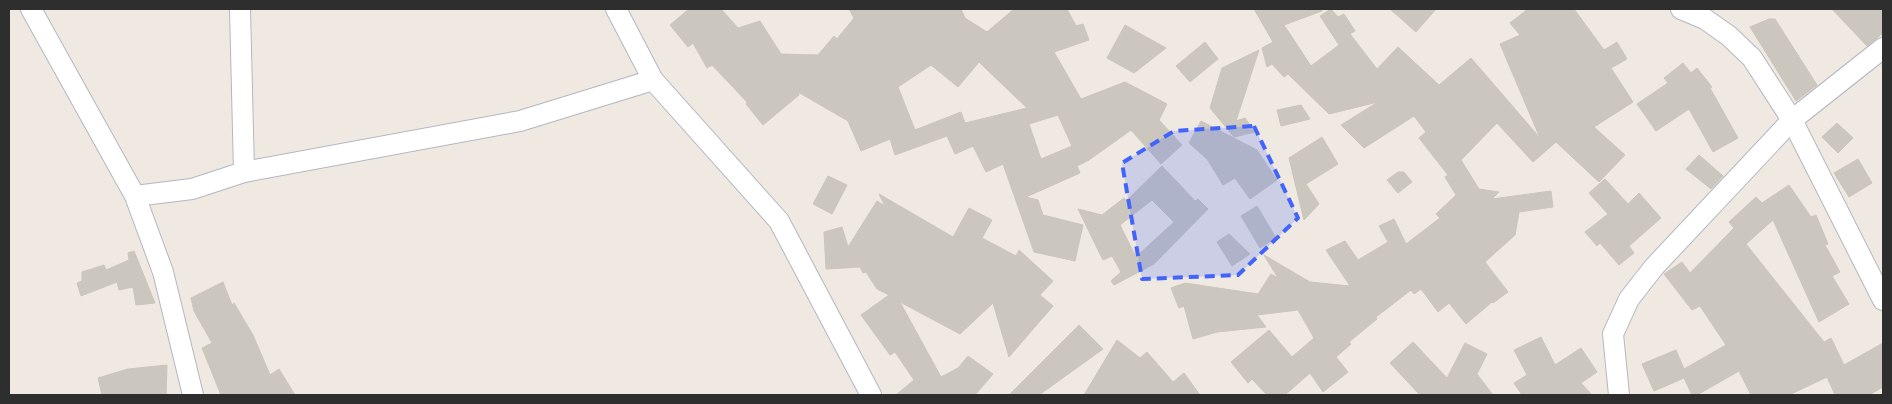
<svg xmlns="http://www.w3.org/2000/svg" width="1892" height="404" font-family="Signika,sans-serif">
<rect width="100%" height="100%" fill="#efe9e1"/>
<g fill="#cbc7bf" stroke="#cbc5ba" fill-rule="evenodd">
<path d="M689 9H721L738 28 760 21 781 54 818 55 834 36 837 39 854 18 849 9H961L965 18 987 32 1014 9H1067L1076 26 1083 24 1089 40 1054 52 1081 99 1125 82 1167 104 1159 120 1182 145 1161 164 1131 130 1089 160 1077 166 1080 173 1026 197 1038 200 1043 215 1083 225 1075 261 1034 252 1003 164 986 172 973 146 955 154 947 136 895 155 890 139 861 151 848 121 798 92 799 95 763 125 746 104 747 102 712 65 707 68 693 43 688 47 670 25ZM979 62 1027 108 965 123 961 112 915 130 898 87 931 65 958 87ZM1058 115 1072 146 1041 159 1029 124Z"/>
<path d="M1254 9H1321L1322 11 1284 25 1311 66 1339 45 1320 16 1331 9 1338 17 1344 14 1355 31 1350 34 1377 69 1398 47 1439 85 1471 58 1540 138 1500 44 1520 35 1510 23 1528 9H1574L1604 50 1617 42 1627 59 1611 68 1633 102 1594 127 1625 155 1599 182 1556 142 1533 162 1497 123 1461 160 1479 189 1499 192 1492 199 1551 191 1553 207 1519 212 1515 235 1485 262 1508 292 1493 303 1492 302 1466 324 1449 303 1438 312 1421 289 1414 294 1411 290 1376 317 1377 319 1349 342 1351 344 1336 357 1348 372 1323 392 1310 373 1285 395H1267L1252 379 1248 383 1231 362 1269 330 1292 357 1314 338 1298 310 1257 315 1266 327 1217 332 1193 339 1184 306 1179 308 1171 288 1185 283 1258 294 1271 274 1278 278 1264 255 1310 282 1350 286 1326 250 1345 241 1358 260 1388 242 1379 226 1394 219 1406 244 1440 218 1436 214 1456 195 1445 177 1448 175 1419 138 1426 132 1414 116 1364 148 1341 125 1378 102 1329 114 1288 74 1284 77 1272 64 1267 67 1262 48 1273 42Z"/>
<path d="M1390 9H1436L1416 32Z"/>
<path d="M1832 9H1883V33L1867 46Z"/>
<path d="M1769 19H1775L1817 85 1796 101 1750 27Z"/>
<path d="M1125 25 1166 48 1134 73 1107 58Z"/>
<path d="M1205 42 1218 59 1190 82 1176 66Z"/>
<path d="M1259 50 1236 121 1245 118 1255 132 1234 137 1210 108 1222 68Z"/>
<path d="M1683 63 1691 73 1697 68 1712 87 1710 88 1738 138 1713 152 1689 109 1656 131 1637 104 1668 83 1664 78Z"/>
<path d="M1301 105 1310 119 1281 126 1277 110Z"/>
<path d="M1201 121 1257 150 1277 180 1250 199 1235 178 1223 185 1207 159 1189 143Z"/>
<path d="M1837 123 1853 138 1838 153 1822 137Z"/>
<path d="M1322 137 1338 164 1306 184 1319 204 1304 220 1289 158Z"/>
<path d="M1699 155 1723 176 1711 189 1686 169Z"/>
<path d="M1858 159 1872 183 1849 197 1834 173Z"/>
<path d="M1162 166 1195 201 1198 199 1208 209 1154 264 1114 285 1111 281 1121 272 1112 256 1103 260 1078 209 1102 215 1124 198 1126 201ZM1152 200 1174 222 1136 257 1120 225Z"/>
<path d="M1398 172H1404L1412 182 1398 193 1387 180Z"/>
<path d="M828 176 847 185 832 214 813 204Z"/>
<path d="M1605 179 1628 204 1639 193 1661 218 1629 246 1634 253 1619 265 1600 243 1597 246 1585 232 1608 214 1589 193Z"/>
<path d="M1789 185 1811 217 1816 215 1828 244 1825 245 1840 272 1832 276 1849 304 1819 322 1773 220 1746 244 1824 342 1831 338 1844 365 1883 343V387L1869 395H1835L1827 377 1789 395H1751L1739 371 1697 395H1692L1684 378 1654 391 1642 364 1676 350 1684 369 1726 345 1700 306 1692 310 1664 274 1682 262 1690 273 1734 228 1729 222 1756 197 1762 203Z"/>
<path d="M879 194 953 237 969 208 992 220 982 238 1016 256 1019 250 1053 281 1040 295 1053 306 1009 357 993 303 960 334 900 302 941 377 958 368 968 356 993 374 975 395H896L914 380 895 352 890 355 861 315 889 295 877 289 866 272 863 273 860 267 826 269 824 232 842 227 848 247 877 201 885 206Z"/>
<path d="M1257 206 1276 238 1260 248 1241 216Z"/>
<path d="M1229 234 1250 254 1232 266 1217 242Z"/>
<path d="M134 251 155 303 136 305 133 287 119 290 117 282 81 296 77 283 82 281V272L104 265 106 270 129 260 128 253Z"/>
<path d="M223 282 232 305 234 303 253 335 270 375 279 369 295 395H221L202 348 212 343 194 311 191 298Z"/>
<path d="M1079 325 1103 349 1039 395H1009Z"/>
<path d="M1541 337 1555 365 1581 348 1597 372 1581 383 1592 395H1522L1514 383 1527 375 1514 350Z"/>
<path d="M1117 340 1140 358 1147 352 1173 382 1184 373 1200 395H1084Z"/>
<path d="M1413 342 1447 378 1465 343 1487 354 1477 374 1493 395H1420L1390 363Z"/>
<path d="M167 365 166 395H102L98 378 128 369Z"/>
</g>
<g fill="none" stroke-linecap="round" stroke-linejoin="round">
<defs>
<g id="street">
<path d="M31 9 135 196 163 272 193 395"/>
<path d="M240 9 244 172"/>
<path d="M616 9 653 80 779 221 871 395"/>
<path d="M1681 9 1705 19 1729 36 1752 58 1792 120 1883 300"/>
<path d="M135 196 192 189 244 172 520 121 653 80"/>
<path d="M1619 395 1613 334 1629 299 1654 267 1792 120 1883 48"/>
</g>
</defs>
<use href="#street" stroke="#b4b7c1" stroke-width="22"/>
<use href="#street" stroke="#fff" stroke-width="20"/>
</g>
<path fill="#4264fb" fill-opacity="0.2" stroke="#4264fb" stroke-width="4" stroke-dasharray="10 6" stroke-linejoin="round" d="M1254 126 1298 218 1238 275 1142 279 1122 163 1174 131Z"/>
<rect width="1892" height="404" fill="none" stroke="#2e2e2e" stroke-width="20"/>
</svg>
